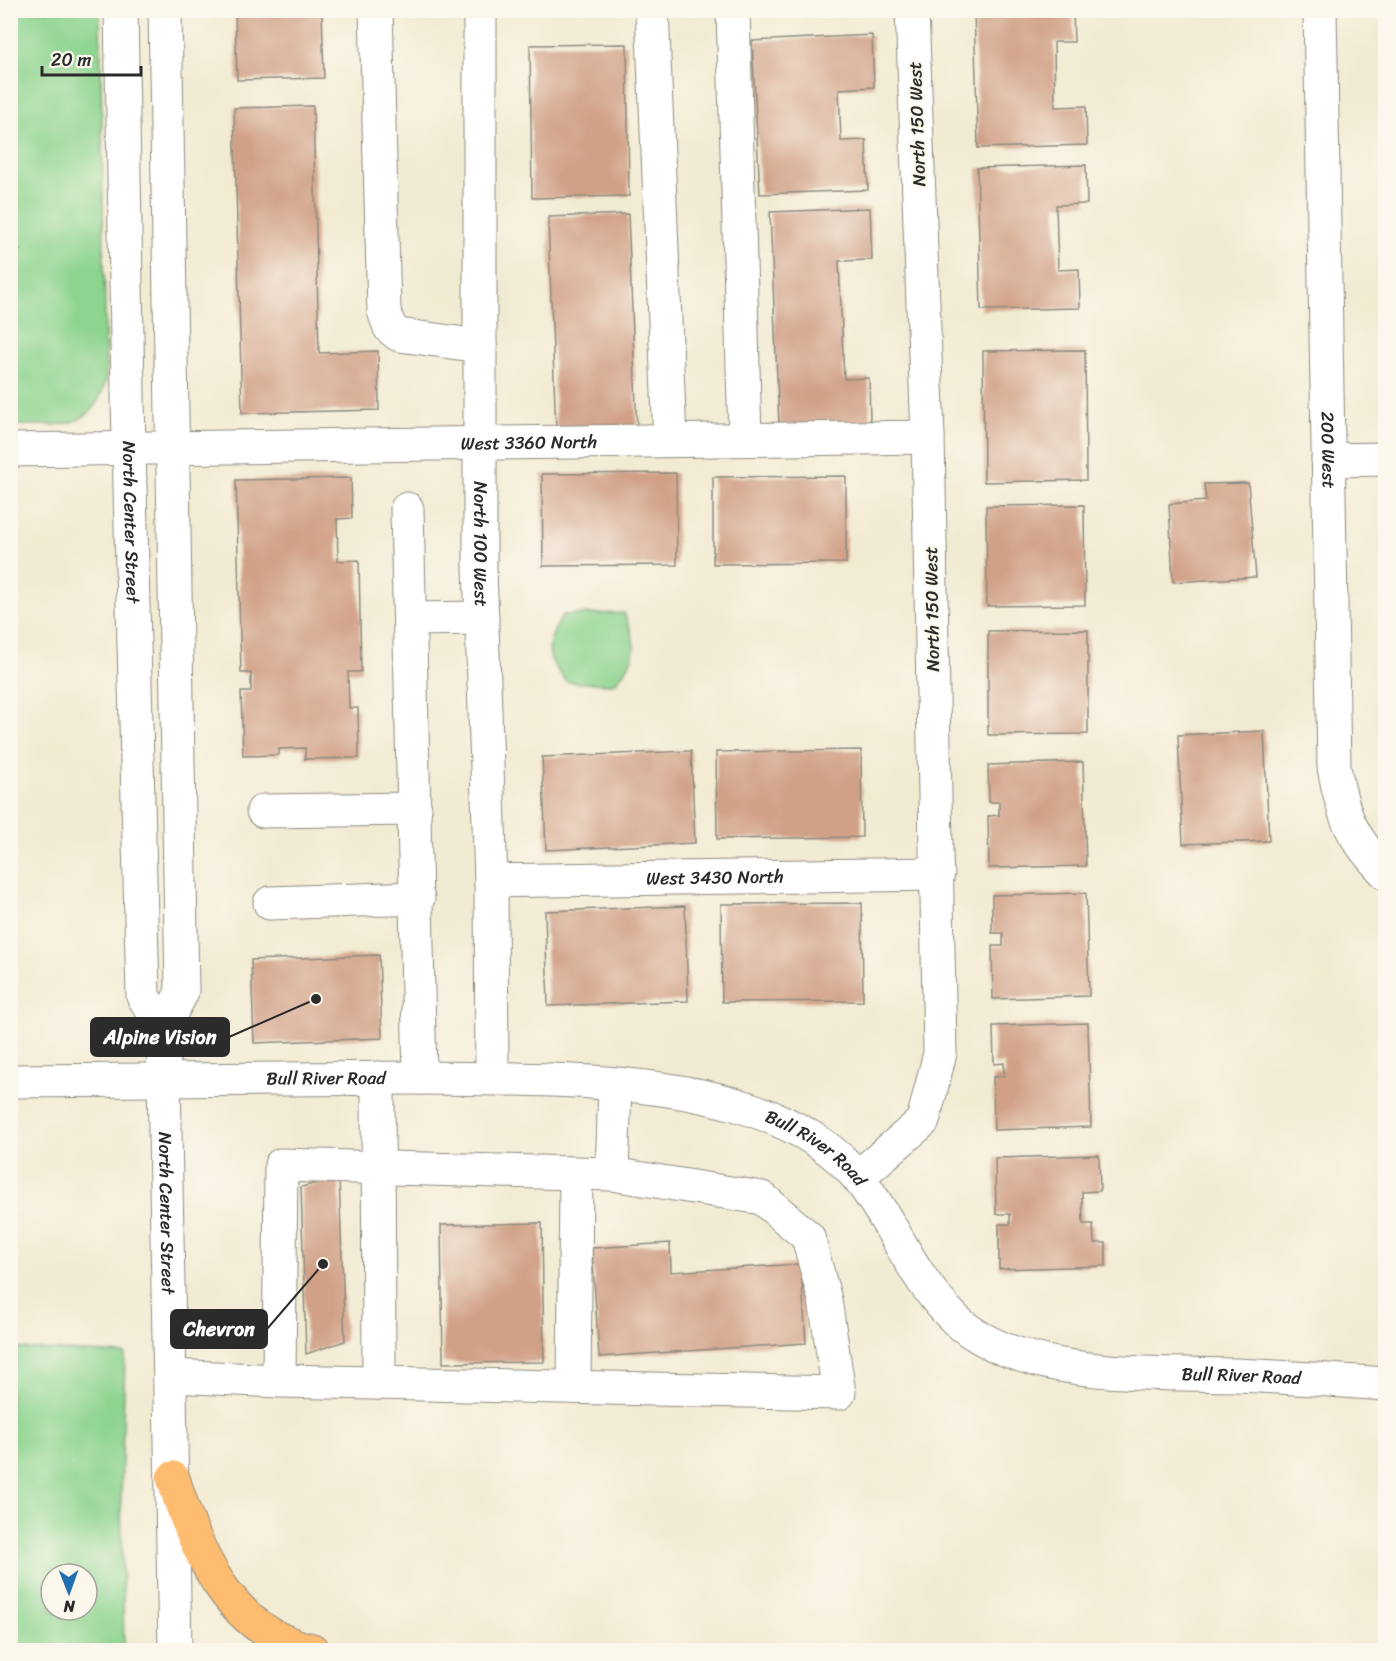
<svg xmlns="http://www.w3.org/2000/svg" width="1396" height="1661" font-family="Sriracha,sans-serif">
<rect width="100%" height="100%" fill="#fbf7ec"/>
<filter id="ink" filterUnits="userSpaceOnUse"><feTurbulence type="fractalNoise" baseFrequency=".0167" numOctaves="2"/><feDisplacementMap in="SourceGraphic" scale="12" xChannelSelector="R" yChannelSelector="G"/><feConvolveMatrix kernelMatrix="1 2 1 2 8 2 1 2 1" color-interpolation-filters="sRGB"/></filter>
<filter id="wash" filterUnits="userSpaceOnUse"><feTurbulence type="fractalNoise" baseFrequency=".008" numOctaves="4" result="noise"/><feDisplacementMap in="SourceGraphic" scale="24" xChannelSelector="R" yChannelSelector="G"/><feGaussianBlur stdDeviation="1.35" result="paint"/><feColorMatrix in="noise" values="0 0 0 0 0 0 0 0 0 0 0 0 0 0 0 0 0 1.4 0 .05"/><feComposite in="paint" operator="in"/></filter>
<g filter="url(#wash)">
<rect width="100%" height="100%" fill="#f2ebd3"/>
<g fill="#8dd48f" stroke="#5c805d" stroke-width="1.5" fill-rule="evenodd">
<path d="M10 11H100L106 379C93 434 57 424 11 425Z"/>
<path d="M624 613C638 647 639 656 614 684L567 682C543 655 545 646 563 615Z"/>
<path d="M10 1348 125 1354 121 1497 124 1650H11ZM51 1574H87V1610H51Z"/>
</g>
<g id="blocks">
<g fill="#d1a187">
<path d="M235 10H322L324 78 237 80Z"/>
<path d="M974 10H1073L1074 42H1054L1055 107 1086 106 1087 145 978 148Z"/>
<path d="M872 35 874 87 839 89 841 141 866 140 868 190 760 194 752 41Z"/>
<path d="M627 44 629 196 532 198 530 45Z"/>
<path d="M313 106 319 353 378 351 379 410 242 413 234 108Z"/>
<path d="M1086 165 1087 204 1056 205 1058 270 1079 269 1080 308 981 310 977 168Z"/>
<path d="M870 208 872 260 839 261 844 379 869 378 870 422 779 426 770 212Z"/>
<path d="M628 214 637 429 556 432 548 217Z"/>
<path d="M10 241 20 250 10 260Z"/>
<path d="M1085 350 1086 480 984 482 983 351Z"/>
<path d="M676 473 677 565 543 566 542 474Z"/>
<path d="M846 476V563L713 564V477Z"/>
<path d="M351 478 352 518 337 519 338 561 359 560 361 672H348L349 708H358L359 758 305 759V748L279 749V755L243 756 241 692H251V673H241L236 480Z"/>
<path d="M1248 483 1256 577 1173 582 1169 504 1206 501 1204 484Z"/>
<path d="M1084 505 1085 605 987 606 986 506Z"/>
<path d="M1088 630V734L988 735V631Z"/>
<path d="M1264 731 1269 841 1183 844 1178 735Z"/>
<path d="M861 750 862 837 717 839 716 752Z"/>
<path d="M691 751 695 843 546 850 542 757Z"/>
<path d="M1083 762 1086 866 989 868 988 816 999 815V802H989L988 765Z"/>
<path d="M1086 893 1089 996 993 999 992 946H1003V933H992V895Z"/>
<path d="M862 903 863 1001 722 1002 721 904Z"/>
<path d="M685 906 688 1001 548 1006 545 911Z"/>
<path d="M379 955 382 1038 254 1043 251 960Z"/>
<path d="M1088 1023 1091 1127 994 1130 993 1077 1004 1076V1063L994 1064 993 1026Z"/>
<path d="M1099 1155 1100 1191 1082 1192 1083 1224H1093L1094 1243H1106V1266L999 1269V1224H1010V1214H996L995 1158Z"/>
<path d="M339 1177 345 1341 306 1354 301 1187Z"/>
<path d="M542 1223 544 1362 443 1363 441 1225Z"/>
<path d="M670 1243 671 1272 801 1264 806 1343 599 1357 592 1248Z"/>
</g>
</g>
</g>
<g filter="url(#ink)">
<use href="#blocks" fill-opacity="0" stroke="#8e8b7f" stroke-width="1.5"/>
<g fill="none" stroke-linecap="round" stroke-linejoin="round">
<defs>
<g id="minor">
<path id="s1" d="M121 10 129 448 143 996 163 1028 175 1650"/>
<path d="M376 10 384 311 390 328 399 335 480 346"/>
<path id="s2" d="M480 10V568L491 881 492 1078"/>
<path d="M652 10 670 440"/>
<path d="M733 10 745 439"/>
<path id="s3" d="M1320 10 1334 767C1343 816 1350 836 1386 873"/>
<path id="s4" d="M10 450 928 437"/>
<path d="M1328 460 1386 459"/>
<path d="M407 509 420 1078"/>
<path d="M410 619 482 618"/>
<path d="M263 811 415 809"/>
<path id="s5" d="M491 881 938 874"/>
<path d="M270 903 418 898"/>
<path d="M163 1028 182 992 165 10"/>
<path d="M378 1078 379 1383"/>
<path id="s6" d="M10 1081C147 1079 284 1078 421 1078 521 1079 653 1077 747 1108 788 1122 832 1144 859 1179 895 1225 913 1280 956 1320 1024 1381 1152 1372 1236 1375 1286 1377 1336 1380 1386 1384"/>
<path d="M612 1174 615 1085"/>
<path d="M858 1177 923 1121 940 1053 928 437 912 10"/>
<path d="M171 1376 279 1381 839 1393 825 1300 808 1237 762 1198 612 1174 281 1165 279 1381"/>
<path d="M574 1387 576 1174"/>
</g>
<path id="major" d="M173 1478C195 1551 230 1633 312 1650"/>
</defs>
<use href="#minor" stroke="#8e8b7f" stroke-width="35"/>
<use href="#major" stroke="#8e8b7f" stroke-width="35"/>
<use href="#minor" stroke="#fff" stroke-width="33"/>
<use href="#major" stroke="#fdbc6f" stroke-width="33"/>
</g>
</g>
<g text-anchor="middle" dominant-baseline="central" stroke-width="4.5" stroke-linejoin="round" paint-order="stroke">
<g font-size="18" fill="#2b2b2b" stroke="#fbf7ec">
<text transform="translate(917 124) rotate(-92)">North 150 West</text>
<text stroke="none"><textPath href="#s4" startOffset="519">West 3360 North</textPath></text>
<text stroke="none"><textPath href="#s3" startOffset="440">200 West</textPath></text>
<text stroke="none"><textPath href="#s1" startOffset="512">North Center Street</textPath></text>
<text stroke="none"><textPath href="#s2" startOffset="534">North 100 West</textPath></text>
<text transform="translate(932 609) rotate(-91)">North 150 West</text>
<text stroke="none"><textPath href="#s5" startOffset="224">West 3430 North</textPath></text>
<text stroke="none"><textPath href="#s6" startOffset="316">Bull River Road</textPath></text>
<text stroke="none"><textPath href="#s6" startOffset="820">Bull River Road</textPath></text>
<text stroke="none"><textPath href="#s1" startOffset="1209">North Center Street</textPath></text>
<text stroke="none"><textPath href="#s6" startOffset="1342">Bull River Road</textPath></text>
</g>
</g>
<path fill="none" stroke="#2b2b2b" stroke-width="2" d="M316 999L229 1037M323 1264L267 1329"/>
<g fill="#2b2b2b" stroke="#fbf7ec" stroke-width="2">
<circle cx="316" cy="999" r="6"/>
<circle cx="323" cy="1264" r="6"/>
</g>
<g fill="#2b2b2b" stroke="#2b2b2b" stroke-width="2">
<rect x="91" y="1018" width="138" height="38" rx="6"/>
<rect x="171" y="1310" width="96" height="38" rx="6"/>
</g>
<g font-size="20" text-anchor="middle" font-weight="bold" fill="#fff">
<text x="160" y="1044">Alpine Vision</text>
<text x="219" y="1336">Chevron</text>
</g>
<rect width="1396" height="1661" fill="none" stroke="#fbf7ec" stroke-width="36"/>
<g transform="translate(69 1592) rotate(179)"><circle r="28" fill="#fbf7ec" stroke="#a8a59f" stroke-width="1.5"/>
<path d="M0-4.5L10 22L0 15L-10 22Z" fill="#1f6fb2"/>
<text y="-9" font-size="16" font-weight="bold" text-anchor="middle" fill="#2b2b2b">N</text>
</g>
<path d="M42 66v9h99v-9" fill="none" stroke="#2b2b2b" stroke-width="3"/>
<text x="51" y="66" font-size="18" fill="#2b2b2b" stroke="#fbf7ec" stroke-width="4.5" paint-order="stroke">20 m</text>
</svg>
